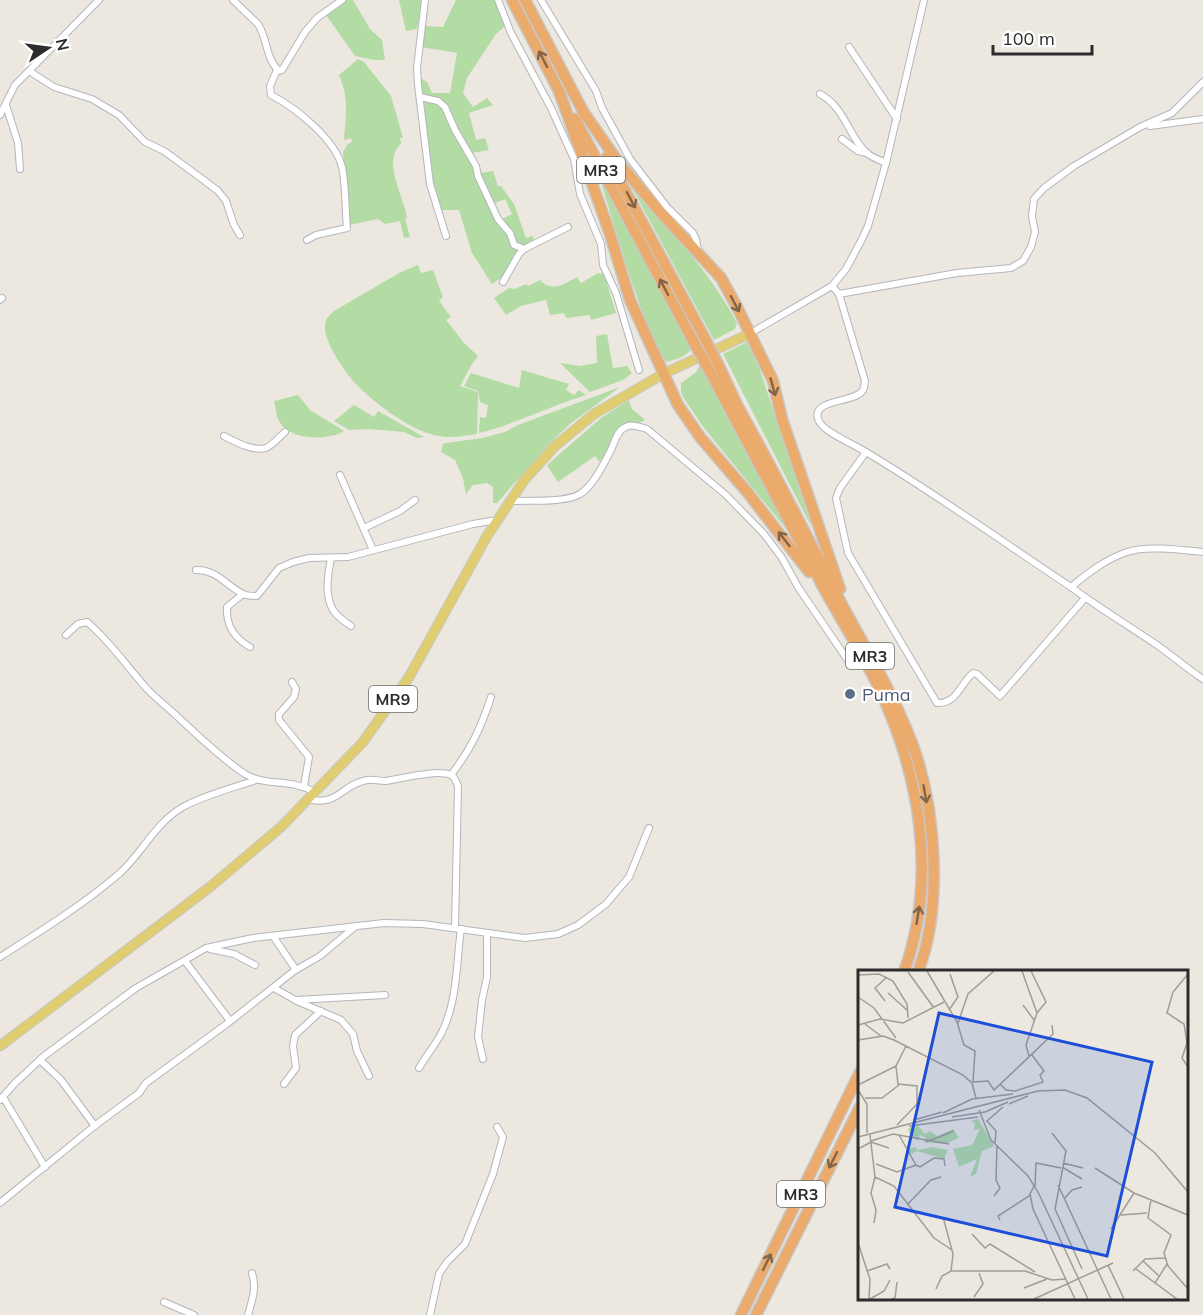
<svg xmlns="http://www.w3.org/2000/svg" width="1203" height="1315" font-family="Mulish,sans-serif">
<rect width="100%" height="100%" fill="#ece8e0"/>
<g fill="#b3dba4">
<path d="M346 0H353L370 29 382 40 385 60H374L355 56 326 15Z"/>
<path d="M399 0H422L417 29 406 31Z"/>
<path d="M456 0H497L505 26 496 34 467 78 463 93 473 107 487 98 493 105 469 113 476 140 485 138 489 150 472 153 463 141 448 108 422 95 419 77 427 82 432 93H450L457 53 421 47 424 26 443 27Z"/>
<path d="M358 59 364 62 391 96 403 138H400L401 144C381 161 405 198 407 218L405 219 410 237 404 238 400 221 385 224 378 219 349 225 343 152 348 144 352 142 351 138 344 140C346 115 349 98 339 75Z"/>
<path d="M424 100 441 105 470 157 497 219 521 250 502 277 492 284 472 253 459 210H440L431 179Z"/>
<path d="M596 166 694 348 682 357 667 362C653 348 648 327 641 308 624 262 611 214 596 166Z"/>
<path d="M493 171 498 186H501L514 204 526 238 532 236 534 239 525 247 516 244 502 219 512 214 505 199 495 203 482 180 481 173Z"/>
<path d="M629 182C666 227 710 271 737 323L735 329 714 340Z"/>
<path d="M418 265 421 273 433 270 443 297 439 301 451 317 446 320 464 343 478 356 472 364 460 386 478 392 477 434C460 437 443 439 427 433 404 425 375 403 358 386 346 374 324 343 325 326 325 318 330 315 334 311L401 272Z"/>
<path d="M598 273 604 274 616 313 591 320 590 315 566 318 564 313 550 315 546 300 521 306 506 315 494 298 509 288 515 289 526 284 528 286 540 280C552 293 564 284 577 277L581 283Z"/>
<path d="M607 334 613 368 627 366 632 373 623 380 590 392 560 363 579 366 597 363 596 336Z"/>
<path d="M747 342 759 367 812 528 723 354Z"/>
<path d="M702 363 791 535 704 428 683 397 681 391V383L695 373Z"/>
<path d="M522 370 569 384 566 390 574 395 579 390 586 395C550 406 516 424 479 433L480 417 486 418 488 405 480 402 478 391 464 386 471 373 519 388Z"/>
<path d="M620 387 570 424 550 443 497 503H493V487L487 483 473 485 466 494 463 478 455 460 441 452 443 444 446 443 482 438 505 432 518 425Z"/>
<path d="M298 395 310 410 344 431C328 441 292 440 281 424 276 418 276 408 274 401Z"/>
<path d="M629 400 632 409 645 420 615 434 600 462 595 456 558 482 547 465 601 418Z"/>
<path d="M354 405 374 417 378 411 424 437 417 438 404 432 369 429 349 430 334 421Z"/>
</g>
<g fill="none" stroke-linecap="round" stroke-linejoin="round">
<defs>
<g id="minor">
<path d="M233 0 258 24C268 39 265 58 279 71L282 70 305 32 317 18 342 0"/>
<path d="M425 0 417 68 418 85 430 184 446 236"/>
<path d="M498 0 511 33 551 108 574 159 580 194 601 244 603 265 616 293 639 370"/>
<path d="M541 0 596 91 602 108 630 159 667 207 693 233 696 239 698 251"/>
<path d="M849 47 897 119"/>
<path d="M277 70 270 86 271 95C296 108 335 139 342 167 346 186 345 208 347 228L316 235 307 240"/>
<path d="M29 71 54 87 92 99 119 115 145 142 164 151 205 181 218 191 226 201 234 225 240 235"/>
<path d="M820 94C846 108 849 139 868 154 873 158 880 160 886 163"/>
<path d="M420 97 438 101 445 107 455 130 476 166 478 176 498 219 510 233 514 245 524 249"/>
<path d="M6 105 18 143 20 169"/>
<path d="M0 115 15 85 99 0"/>
<path d="M1150 126 1203 119"/>
<path d="M842 139 858 151 867 153"/>
<path d="M503 282 519 254 524 249 568 227"/>
<path d="M832 286 839 294 865 381C864 384 865 387 863 390 857 403 812 398 818 419 822 432 854 444 866 452 936 494 1003 542 1071 587 1099 608 1129 626 1157 645 1173 656 1187 669 1203 679"/>
<path d="M839 294 957 273 1011 268 1023 261 1031 247 1035 232 1032 216 1034 199 1044 188 1074 166 1140 127 1172 113 1203 82"/>
<path d="M0 300 2 298"/>
<path d="M749 334 832 286 846 269 861 241 868 226 886 163 924 0"/>
<path d="M224 436C234 441 253 452 266 448 273 445 279 437 285 432"/>
<path d="M866 452 840 488 836 498 848 553 937 703C957 704 960 684 973 673L977 674 1000 696 1085 598"/>
<path d="M340 475 373 550"/>
<path d="M510 501C529 500 565 503 580 494 593 486 603 465 610 452 614 445 616 432 624 428 631 423 640 427 647 429L726 495 764 534 782 558 798 587 849 662 861 655"/>
<path d="M364 528 400 511 415 500"/>
<path d="M331 558C328 575 324 594 333 610 337 616 345 622 351 626"/>
<path d="M196 570C216 569 227 586 243 594 246 596 253 596 257 596L279 568 293 562 309 558 348 557 473 524 497 520"/>
<path d="M1071 587C1088 573 1106 559 1127 552 1146 545 1183 550 1203 552"/>
<path d="M243 594 227 607C226 626 234 638 250 647"/>
<path d="M66 635 78 624 87 622C111 642 127 667 148 690 159 701 171 710 182 721 202 739 222 759 245 774 266 787 291 778 314 792"/>
<path d="M292 682 296 689 294 697 279 714V720L309 757 304 786"/>
<path d="M451 775C471 749 481 728 491 697"/>
<path d="M307 799C339 807 340 785 367 780 372 779 379 781 385 781 401 779 436 769 451 775 455 777 456 782 458 786L455 928"/>
<path d="M273 936 296 970"/>
<path d="M210 949 234 954 255 965"/>
<path d="M0 957C41 931 83 905 120 873 143 852 155 823 183 807 204 795 233 788 256 780"/>
<path d="M185 961 230 1021"/>
<path d="M274 988 297 1001 341 1020 353 1034 357 1051 369 1076"/>
<path d="M296 1000 385 995"/>
<path d="M483 1059 478 1037 482 1000 487 977V933"/>
<path d="M40 1060 61 1080 95 1126"/>
<path d="M419 1068C426 1056 436 1044 442 1032 458 999 456 964 461 929"/>
<path d="M284 1084 296 1068 293 1046 295 1035 321 1011"/>
<path d="M3 1097 45 1167"/>
<path d="M0 1100 14 1084 44 1056 136 988 206 948 253 938 384 923 423 924 525 938 558 934 578 925 606 904 629 877 649 828"/>
<path d="M0 1203 97 1124 139 1093 146 1083 228 1023 294 971 320 956 356 926"/>
<path d="M164 1302 194 1315"/>
<path d="M248 1315C252 1300 257 1288 252 1273"/>
<path d="M430 1315 439 1274 447 1262 465 1244 493 1174 503 1137 497 1127"/>
</g>
<path id="primary" d="M0 1046 210 887 281 827 363 742 409 677 487 536 525 479 555 446 594 414 663 374 749 334"/>
<g id="motorway">
<path d="M512 0 561 95"/>
<path d="M525 0 586 117"/>
<path d="M559 91 609 231 630 300 678 405 700 437 748 493 809 572"/>
<path d="M582 110 619 163 661 213 721 278 737 307 773 381 782 419 840 589"/>
<path d="M575 119 692 339"/>
<path d="M607 157 703 335"/>
<path d="M718 364 738 407C774 471 807 536 840 601 865 648 893 693 912 743 936 808 943 907 918 972"/>
<path d="M709 370C747 442 786 514 823 587 841 620 862 652 878 686 920 774 938 878 904 972"/>
<path d="M741 1315 860 1072"/>
<path d="M756 1315 860 1107"/>
</g>
</defs>
<use href="#minor" stroke="#b4b5be" stroke-width="8"/>
<use href="#primary" stroke="#c8c8c8" stroke-width="11"/>
<use href="#motorway" stroke="#c8c8c8" stroke-width="13"/>
<use href="#minor" stroke="#fff" stroke-width="6"/>
<use href="#primary" stroke="#e0cd72" stroke-width="9"/>
<use href="#motorway" stroke="#eaab6d" stroke-width="10"/>
<defs>
<g id="motorway-bridge">
<path d="M703 335 718 364"/>
<path d="M692 339 709 370"/>
</g>
</defs>
<use href="#motorway-bridge" stroke="#c8c8c8" stroke-width="13" stroke-linecap="butt"/>
<use href="#motorway-bridge" stroke="#eaab6d" stroke-width="10"/>
</g>
<defs><path id="oneway-shaft" d="M-6 0H5M1.5-3L5.5 0L1.5 3" fill="none" stroke-width="1.6" stroke-linecap="round" stroke-linejoin="round" transform="scale(1.5)"/></defs>
<g stroke="#826549">
<use href="#oneway-shaft" transform="translate(543 59) rotate(-117)"/>
<use href="#oneway-shaft" transform="translate(631 200) rotate(62)"/>
<use href="#oneway-shaft" transform="translate(664 287) rotate(-118)"/>
<use href="#oneway-shaft" transform="translate(735 304) rotate(62)"/>
<use href="#oneway-shaft" transform="translate(773 387) rotate(74)"/>
<use href="#oneway-shaft" transform="translate(784 539) rotate(-128)"/>
<use href="#oneway-shaft" transform="translate(925 794) rotate(80)"/>
<use href="#oneway-shaft" transform="translate(918 915) rotate(-81)"/>
<use href="#oneway-shaft" transform="translate(833 1160) rotate(117)"/>
<use href="#oneway-shaft" transform="translate(767 1262) rotate(-64)"/>
</g>
<circle fill="#5c6f8a" stroke="#fff" stroke-width="2" cx="850" cy="694" r="6"/>
<g text-anchor="middle" dominant-baseline="central" stroke-width="4.5" stroke-linejoin="round" paint-order="stroke">
<g fill="#fff" stroke="#6b6b6b" stroke-width="1.5">
<rect x="577" y="157" width="48" height="26" rx="4.5"/>
<rect x="846" y="643" width="48" height="26" rx="4.5"/>
<rect x="369" y="686" width="48" height="26" rx="4.5"/>
<rect x="777" y="1181" width="48" height="26" rx="4.5"/>
</g>
<g font-size="16" font-weight="bold" fill="#2c2c2c">
<text x="601" y="170">MR3</text>
<text x="870" y="656">MR3</text>
<text x="393" y="699">MR9</text>
<text x="801" y="1194">MR3</text>
</g>
<g font-size="18" fill="#4e5e75" stroke="#fff" text-anchor="start">
<text x="862" y="694">Puma</text>
</g>
</g>
<g transform="translate(858 970)">
<rect width="330" height="330" fill="#ece8e0"/>
<path d="M120 149 136 176 124 181 118 204 112 207 119 189 101 197 95 179 114 175 122 159 116 160 117 154 113 151ZM60 156 67 164 72 161 79 166 95 159 101 168 87 174 65 172 68 168 62 165 60 171 51 163 50 158ZM57 177 60 180 74 177 90 180 86 189 59 181 51 185 49 180Z" fill="#b3dba4"/>
<path fill="none" stroke="#9f9d98" stroke-width="1.5" d="M69 1 99 52 106 75 117 81 115 112M164 1 179 43 168 75 171 86M173 1 188 32 179 43M50 2 76 38M330 4 315 22 309 43 326 54 329 73 324 88 330 97M0 5 21 4 35 11 49 34 50 48M30 23 49 40M0 27 16 38 38 68M27 31 17 18 29 7M165 35 176 50M91 40 100 27 92 4M100 53 110 24 136 1M7 54 23 66M0 55 22 49 45 53 86 32M0 70 25 66 36 70 105 105 114 113 118 128M115 112 130 111 136 120 195 64 194 55M142 114 148 120 157 121 185 112 182 105 186 101 174 85M0 115 38 96M0 120 9 134V163M7 128H24L41 115M151 134 170 126M121 140 133 170 170 206 180 222 230 329M85 143 114 129 155 124M94 147 127 142 150 132M56 150 84 142M39 155 59 134V116L40 114 38 96 48 76M51 156 120 147M194 163 208 181 197 239 224 299M12 165 17 207 36 216 76 268 94 280M0 167 180 121 207 120 229 128 297 183 330 222M13 171 35 164 91 174M68 172 96 161M137 173 138 161 129 151 145 137M0 179 13 172 31 178M205 193 225 198M18 194 39 202 58 195 41 165M58 195 62 197 76 188 86 189 87 196M204 197 224 209M237 198 276 223 330 245M0 202 1 178M200 215 253 329M177 217 178 193 203 198M172 224 175 239 217 329M136 226 142 218 138 210 139 176M206 229 214 220 224 217M293 229 290 248 313 265 306 283 310 296 330 319M49 235 73 210 83 207M263 245 289 243M85 247 95 284 93 301M142 250 140 246 171 226 176 216M16 253 18 240 13 223 17 207M253 259 276 223M114 264 127 278 132 274 177 302M0 273 12 309 11 329M285 291 301 306M250 295 266 329M278 299 319 329M9 301 29 294 32 299M275 301 287 289 307 288M297 313 309 294M166 318 189 309M78 319 84 306 93 301H167L194 310 208 309M116 327 125 314 121 303M12 329 26 321 32 310M33 329 37 328 39 312M176 329 255 293"/>
<path fill="#1d4ed8" fill-opacity="0.15" stroke="#1d4ed8" stroke-width="3" d="M81 43 294 92 249 286 37 237Z"/>
<rect width="330" height="330" fill="none" stroke="#2c2c2c" stroke-width="3"/>
</g>
<g transform="translate(48 48) rotate(77)" stroke="#ffffff" stroke-width="4.5" paint-order="stroke">
<path d="M0-4.5L10 22L0 15L-10 22Z" fill="#2c2c2c"/>
<text y="-9" font-size="16" font-weight="bold" text-anchor="middle" fill="#2c2c2c">N</text>
</g>
<path d="M993 45v9h99v-9" fill="none" stroke="#2c2c2c" stroke-width="3"/>
<text x="1002" y="45" font-size="18" fill="#2c2c2c" stroke="#ffffff" stroke-width="4.5" paint-order="stroke">100 m</text>
</svg>
